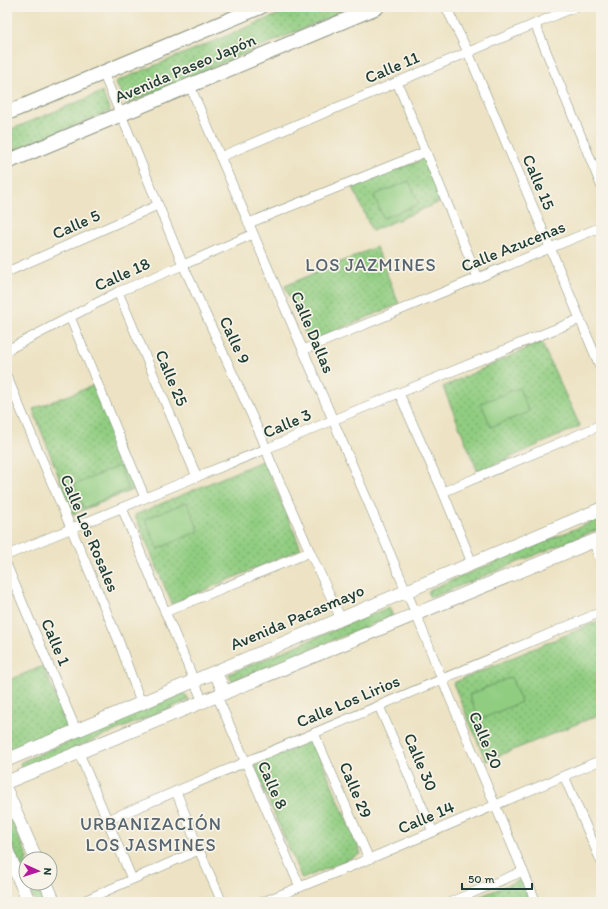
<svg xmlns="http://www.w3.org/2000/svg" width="608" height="909" font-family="Itim,sans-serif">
<defs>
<pattern id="green-dots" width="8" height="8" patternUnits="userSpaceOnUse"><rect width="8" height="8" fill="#91cd81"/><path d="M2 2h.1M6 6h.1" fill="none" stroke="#76a86a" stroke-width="1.8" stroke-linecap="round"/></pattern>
</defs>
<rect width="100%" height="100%" fill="#f7f3e8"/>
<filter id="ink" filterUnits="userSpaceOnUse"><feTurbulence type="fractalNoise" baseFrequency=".025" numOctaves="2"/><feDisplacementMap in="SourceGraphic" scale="8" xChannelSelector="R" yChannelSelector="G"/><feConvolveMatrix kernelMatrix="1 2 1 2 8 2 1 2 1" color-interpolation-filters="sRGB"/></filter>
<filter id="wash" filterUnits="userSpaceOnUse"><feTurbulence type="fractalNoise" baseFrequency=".012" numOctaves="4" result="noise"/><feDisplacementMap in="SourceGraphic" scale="16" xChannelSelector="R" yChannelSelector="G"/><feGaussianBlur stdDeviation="0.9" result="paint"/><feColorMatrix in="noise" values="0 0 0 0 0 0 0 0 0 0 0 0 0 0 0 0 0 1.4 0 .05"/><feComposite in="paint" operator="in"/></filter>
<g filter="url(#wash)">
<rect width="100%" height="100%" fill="#ede3c4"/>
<g fill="url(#green-dots)" stroke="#58855a">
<path d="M296 7H354L127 104 115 82Z"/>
<path d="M102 92 110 111 7 153V131Z"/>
<path d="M424 159 442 201 372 231 353 187Z"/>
<path d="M376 247 399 304 309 342 285 286Z"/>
<path d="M541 342 580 426 478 472 443 387Z"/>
<path d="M95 385 135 489 73 514 33 409Z"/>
<path d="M264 460 301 549 172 604 135 515Z"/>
<path d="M601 518V528L433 597 429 596 428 592 431 589Z"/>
<path d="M389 607 393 616 232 681 229 674Z"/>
<path d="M601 620V714L486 761 453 683Z"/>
<path d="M43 666 68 726 7 752V681Z"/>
<path d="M184 693 187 696 189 700 22 770 20 763 23 761Z"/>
<path d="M313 740 361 854 302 879 254 766Z"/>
<path d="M7 807 28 859H26V880L7 834Z"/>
<path d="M522 879 531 902H467Z"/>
<path d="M27 883H38L46 902H35Z"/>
</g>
<g fill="#91cd81" stroke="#58855a">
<path d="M409 181 419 204 383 218 374 195Z"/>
<path d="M519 388 529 412 491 427 481 403Z"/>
<path d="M119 466 128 489 84 508 74 485Z"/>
<path d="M187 502 199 531 158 549 145 519Z"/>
<path d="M511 677 521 702 479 720 469 695Z"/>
</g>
</g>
<g filter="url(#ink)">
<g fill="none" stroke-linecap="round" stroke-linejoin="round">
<defs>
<g id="street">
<path d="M446 7 468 52 601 369"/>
<path d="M535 24 601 185"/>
<path d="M103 73 127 129 183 265 262 438 270 460 310 552 341 619"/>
<path d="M397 82 478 278"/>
<path d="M190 86 416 614 442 679 536 902"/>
<path d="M220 157 575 7"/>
<path d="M249 223 425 152"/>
<path d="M7 272 158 205"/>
<path d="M118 292 197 477"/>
<path d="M70 317 145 498"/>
<path d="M7 350 118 292 183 265 253 234"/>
<path d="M303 350 601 227"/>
<path d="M7 377 118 639 141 703"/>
<path d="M399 393 443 492 472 563"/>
<path d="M443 492 601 425"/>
<path d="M122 508 162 604 203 702"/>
<path d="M593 541 601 562"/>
<path d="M7 555 191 479 266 449 333 420 580 319"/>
<path d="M7 566 76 730"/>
<path d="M165 612 310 552"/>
<path d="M217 696 300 887"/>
<path d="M379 706 433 832"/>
<path d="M314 733 369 859"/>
<path d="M79 753 132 879"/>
<path d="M564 776 601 861"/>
<path d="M176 791 199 850 222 902"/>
<path d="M108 820 601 612"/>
<path d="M81 902 199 850"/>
<path d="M263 902 369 859 601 760"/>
<path d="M451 902 523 871"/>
</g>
<g id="secondary">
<path d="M215 672 225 693"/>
<path d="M7 760 601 509"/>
<path d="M7 782 601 538"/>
<path d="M7 792 36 859"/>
<path d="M7 851 29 902"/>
<path d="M46 883 54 902"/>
</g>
<g id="primary">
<path d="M7 113 260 7"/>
<path d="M7 162 377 7"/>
</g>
</defs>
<use href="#street" stroke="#86907c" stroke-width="10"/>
<use href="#secondary" stroke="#86907c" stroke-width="14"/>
<use href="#primary" stroke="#86907c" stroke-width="16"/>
<use href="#street" stroke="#fff" stroke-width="9"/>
<use href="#secondary" stroke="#fff" stroke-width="13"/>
<use href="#primary" stroke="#fff" stroke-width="14"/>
</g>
</g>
<g text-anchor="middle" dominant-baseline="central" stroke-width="3.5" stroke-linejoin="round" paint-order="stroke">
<g font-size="17" fill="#1f3d34" stroke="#f7f3e8">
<text transform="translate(392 67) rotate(-23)">Calle 11</text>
<text transform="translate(185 68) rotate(-23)">Avenida Paseo Japón</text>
<text transform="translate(539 182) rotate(67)">Calle 15</text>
<text transform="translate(76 224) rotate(-24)">Calle 5</text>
<text transform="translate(513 246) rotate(-22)">Calle Azucenas</text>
<text transform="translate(122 274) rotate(-24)">Calle 18</text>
<text transform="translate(313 332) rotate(67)">Calle Dallas</text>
<text transform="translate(235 340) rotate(65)">Calle 9</text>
<text transform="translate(172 378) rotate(67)">Calle 25</text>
<text transform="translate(287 423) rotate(-23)">Calle 3</text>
<text transform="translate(90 533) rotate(67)">Calle Los Rosales</text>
<text transform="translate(297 617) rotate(-23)">Avenida Pacasmayo</text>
<text transform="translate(56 642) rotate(67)">Calle 1</text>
<text transform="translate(348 701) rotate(-23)">Calle Los Lirios</text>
<text transform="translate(486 740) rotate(67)">Calle 20</text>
<text transform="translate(421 762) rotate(67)">Calle 30</text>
<text transform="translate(273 785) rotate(66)">Calle 8</text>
<text transform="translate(356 790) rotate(67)">Calle 29</text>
<text transform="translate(426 817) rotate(-23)">Calle 14</text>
</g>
<g font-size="18" letter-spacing="1" fill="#566570" stroke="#f7f3e8">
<text x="371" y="265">LOS JAZMINES</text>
<text x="151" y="824">URBANIZACIÓN<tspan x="151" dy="21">LOS JASMINES</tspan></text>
</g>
</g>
<rect width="608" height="909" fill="none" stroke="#f7f3e8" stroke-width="24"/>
<g transform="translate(38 871) rotate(93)"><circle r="19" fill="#f7f3e8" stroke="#a1aaa0"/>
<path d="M0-3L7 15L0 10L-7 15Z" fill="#b5179e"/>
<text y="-6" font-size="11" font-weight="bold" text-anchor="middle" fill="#1f3d34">N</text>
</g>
<path d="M462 883v6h70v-6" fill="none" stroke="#1f3d34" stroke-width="2"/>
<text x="468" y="883" font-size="12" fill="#1f3d34" stroke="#f7f3e8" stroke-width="3" paint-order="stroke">50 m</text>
</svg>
